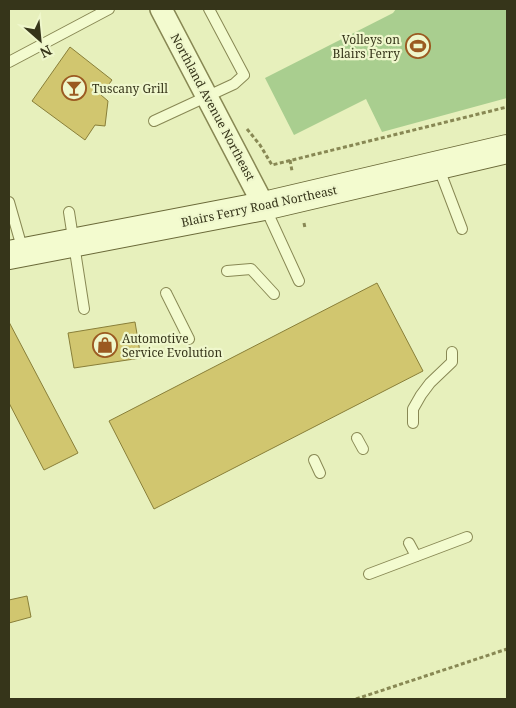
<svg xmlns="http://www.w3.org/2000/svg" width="516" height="708" font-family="'Noto Serif',serif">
<rect width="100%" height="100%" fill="#e7f0bc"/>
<path fill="#a9ce8f" d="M396 9H507V98L382 132 366 99 294 135 265 78 393 13Z"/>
<g fill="#d1c66f" stroke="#897f39">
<path d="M70 47 112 80 101 95 108 101 105 126 95 125 85 140 32 101Z"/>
<path d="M377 283 423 371 154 509 109 421Z"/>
<path d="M9 322 78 453 44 470 9 403Z"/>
<path d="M135 322 141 358 74 368 68 333Z"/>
<path d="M27 596 31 617 9 623V600Z"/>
</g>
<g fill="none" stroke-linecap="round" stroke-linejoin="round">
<defs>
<g id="service">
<path d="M9 62 109 9"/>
<path d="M154 121 234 84 244 75 209 9"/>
<path d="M438 166 462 229"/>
<path d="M9 202 23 251"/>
<path d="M265 207 299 281"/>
<path d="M69 212 84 309"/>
<path d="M227 271 251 269 274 294"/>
<path d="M166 293 189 339"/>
<path d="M413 423V409L421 395 430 383 452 362V352"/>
<path d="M357 438 363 449"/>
<path d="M314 460 320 473"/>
<path d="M409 543 416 556"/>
<path d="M369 574 467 537"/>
</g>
<path id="minor" d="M161 9 264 206"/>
<path id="secondary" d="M9 255 264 206 507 149"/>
</defs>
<use href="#service" stroke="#888854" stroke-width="12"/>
<use href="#minor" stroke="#888854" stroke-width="24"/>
<use href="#secondary" stroke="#6a6938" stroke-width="30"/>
<g stroke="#888854" stroke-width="3" stroke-dasharray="4 2.5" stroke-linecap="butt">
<path d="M247 129 260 145 272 165 507 107"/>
<path d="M290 160 292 171"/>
<path d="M304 223 305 228"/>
<path d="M356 699 507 649"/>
</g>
<use href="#service" stroke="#f3fbcf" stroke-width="10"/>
<use href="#minor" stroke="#f3fbcf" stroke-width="21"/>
<use href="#secondary" stroke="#f3fbcf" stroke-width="28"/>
</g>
<defs>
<symbol id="stadium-ring" viewBox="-11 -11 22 22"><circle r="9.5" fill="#eff7cc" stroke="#9b5a21" stroke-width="1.5"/><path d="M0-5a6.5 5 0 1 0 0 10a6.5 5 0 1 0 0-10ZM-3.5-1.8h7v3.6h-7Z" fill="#9b5a21"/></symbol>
<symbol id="bar-ring" viewBox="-11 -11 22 22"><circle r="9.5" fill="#eff7cc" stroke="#9b5a21" stroke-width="1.5"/><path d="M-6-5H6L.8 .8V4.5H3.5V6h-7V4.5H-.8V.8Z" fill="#9b5a21"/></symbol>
<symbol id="shop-ring" viewBox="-11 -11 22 22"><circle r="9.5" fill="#eff7cc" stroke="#9b5a21" stroke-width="1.5"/><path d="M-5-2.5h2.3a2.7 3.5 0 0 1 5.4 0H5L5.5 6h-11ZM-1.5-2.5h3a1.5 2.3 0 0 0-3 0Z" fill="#9b5a21"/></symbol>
</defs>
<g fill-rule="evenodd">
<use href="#stadium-ring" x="404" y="32" width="28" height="28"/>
<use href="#bar-ring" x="60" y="74" width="28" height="28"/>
<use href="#shop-ring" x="91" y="331" width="28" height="28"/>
</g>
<g text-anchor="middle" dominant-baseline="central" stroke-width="4.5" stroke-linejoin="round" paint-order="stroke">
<g font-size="12" fill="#36351a" stroke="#eff7cc" text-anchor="start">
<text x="400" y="39" text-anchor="end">Volleys on<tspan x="400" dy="14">Blairs Ferry</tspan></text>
<text x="92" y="88">Tuscany Grill</text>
<text x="122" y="338">Automotive<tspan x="122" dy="14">Service Evolution</tspan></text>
</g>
<g font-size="12" fill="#36351a" stroke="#eff7cc">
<text transform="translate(213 107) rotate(62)">Northland Avenue Northeast</text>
<text transform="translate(259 206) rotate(-12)">Blairs Ferry Road Northeast</text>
</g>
</g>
<rect width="516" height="708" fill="none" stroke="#36351a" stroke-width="20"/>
<g transform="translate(40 40) rotate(153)" stroke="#eff7cc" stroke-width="4" paint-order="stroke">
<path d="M0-4L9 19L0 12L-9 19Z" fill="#36351a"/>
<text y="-8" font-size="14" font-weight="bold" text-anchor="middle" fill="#36351a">N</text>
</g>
</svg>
